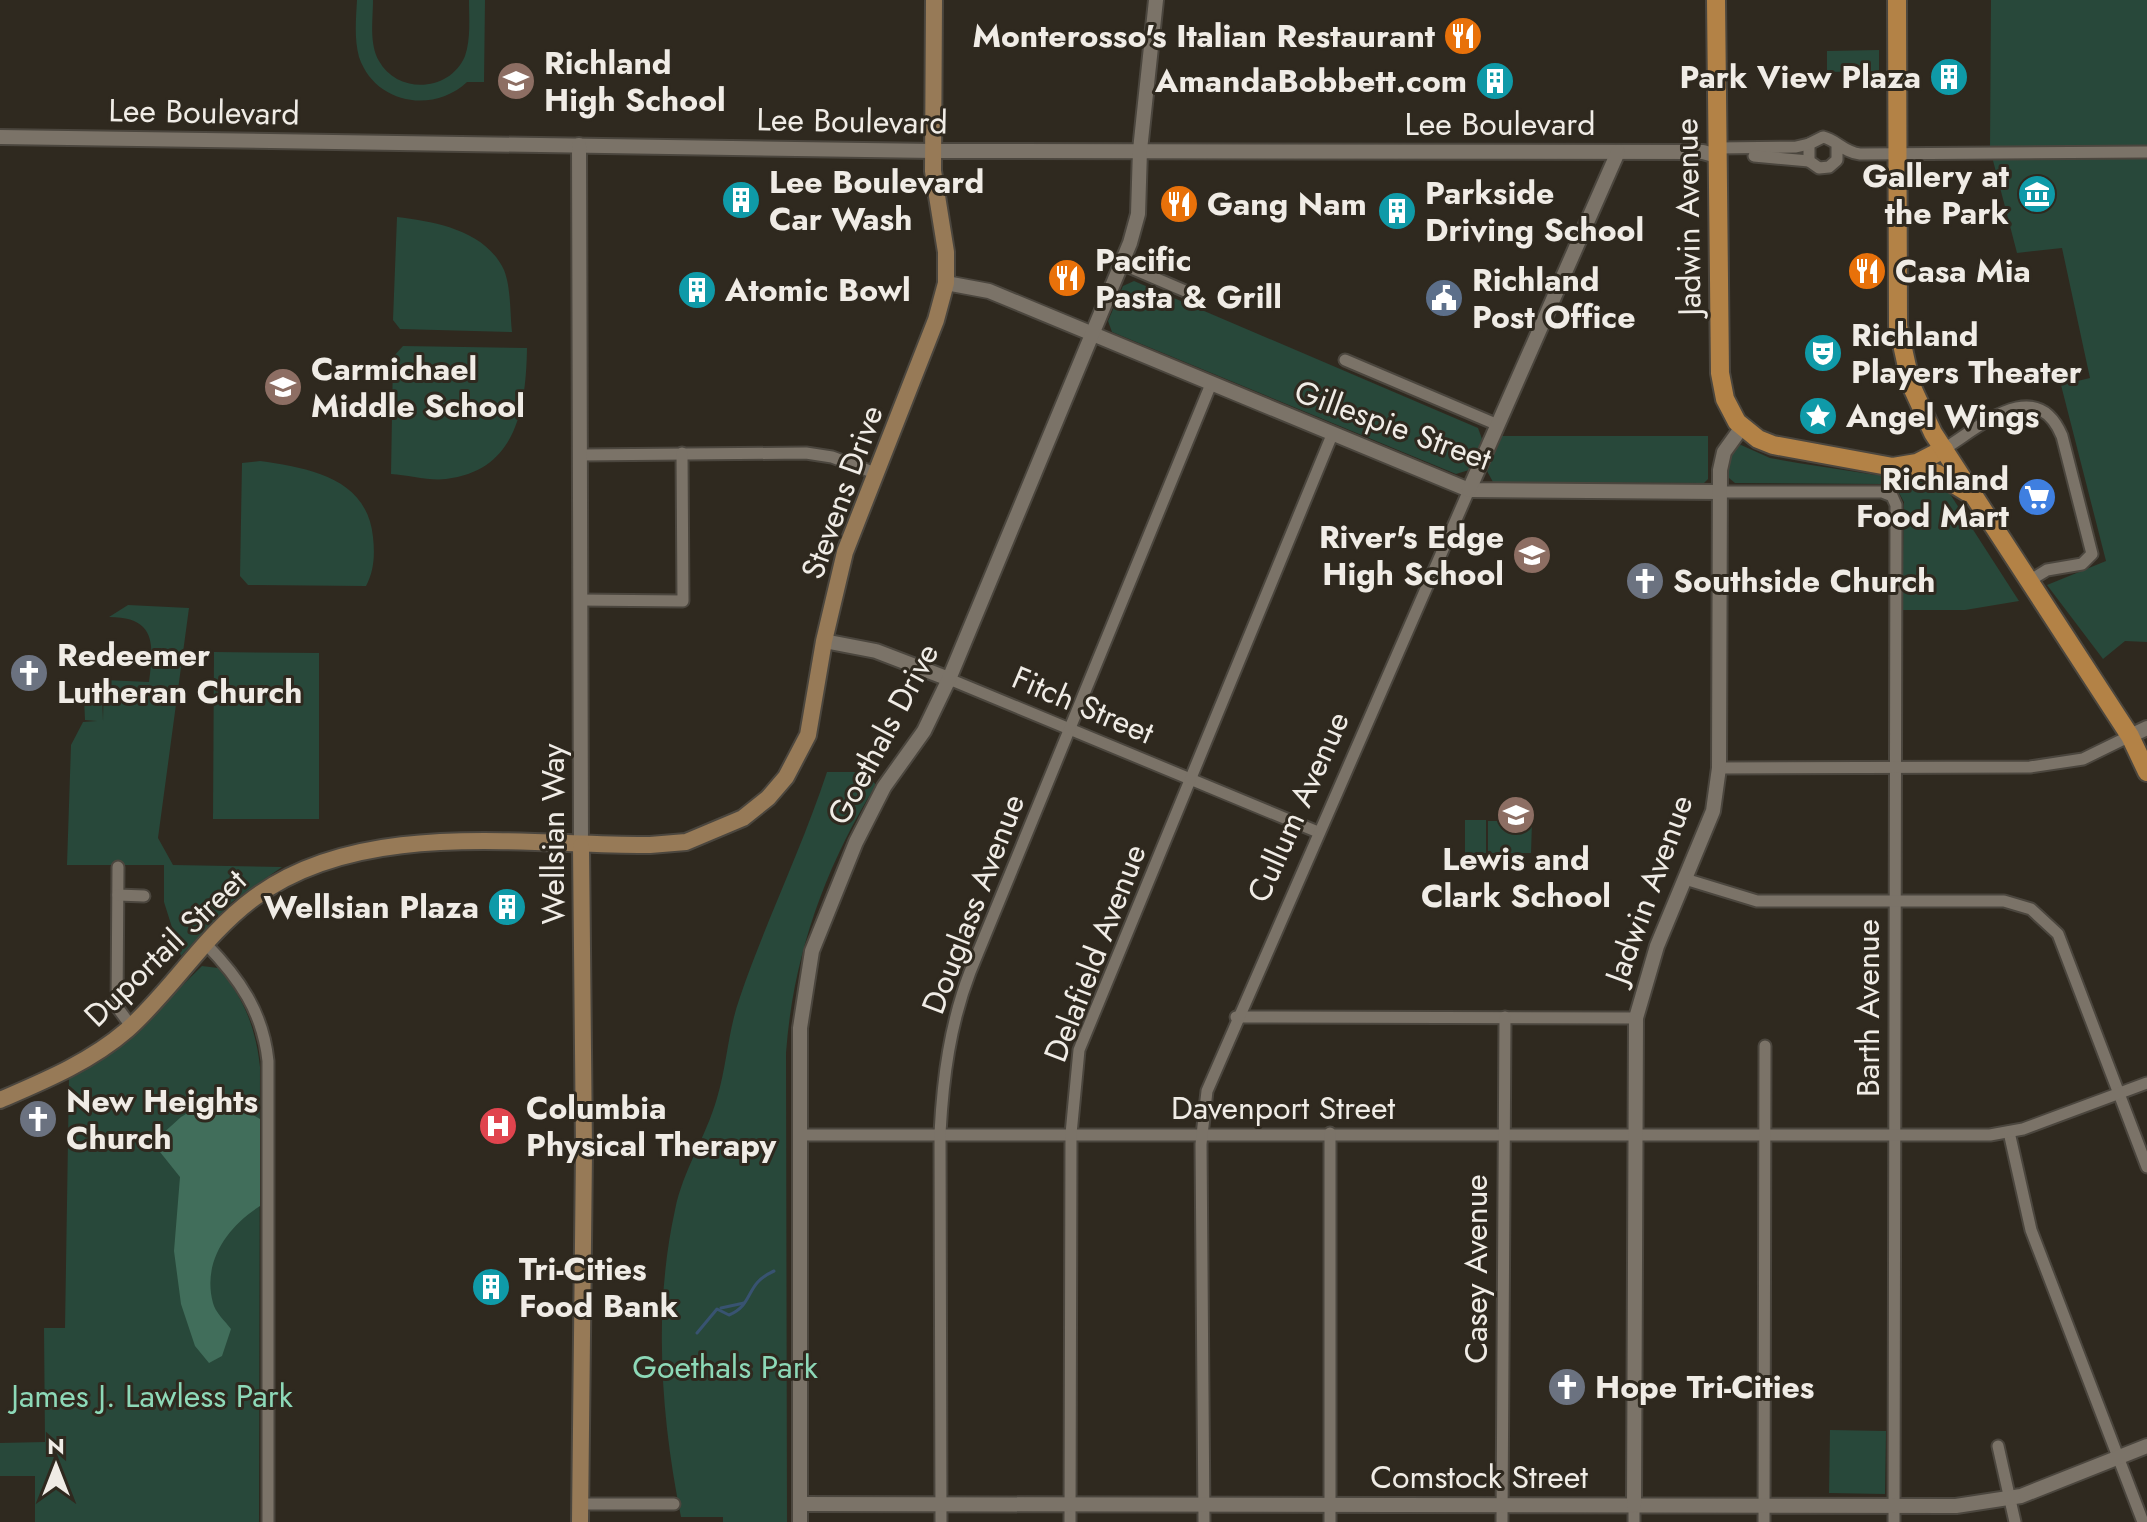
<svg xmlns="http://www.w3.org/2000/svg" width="2147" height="1522" font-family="Jost,sans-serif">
<rect width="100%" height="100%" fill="#2f291f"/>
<g fill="#28483a">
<path d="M357 0H373C373 20 369 44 379 61 398 95 450 92 465 56 471 39 469 18 469 0H485L484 82H467C433 114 375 104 359 57 354 39 356 18 357 0Z"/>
<path d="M1991 0H2147V642L2125 641 2103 659 2047 585 2106 561 2061 385 2090 378 2062 248 2017 253 1990 149Z"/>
<path d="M1879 50V71L1827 72V51Z"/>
<path d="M397 217C436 222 485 230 504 270 511 287 510 314 512 332L400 329 393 320Z"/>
<path d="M1134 281 1478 428 1482 439 1469 470 1456 474 1112 332 1108 321 1123 286Z"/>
<path d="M403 346 527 348C526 407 517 471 446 479 429 481 408 475 391 474L393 357Z"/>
<path d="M1502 436H1708V479L1704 483 1493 482 1487 471Z"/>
<path d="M1741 445 1770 458 1798 463 1876 475 1920 472 1941 480 2019 601 1965 610H1902L1904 502 1898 491 1883 484 1735 483 1729 478 1728 462 1734 447Z"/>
<path d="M260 461C308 468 367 477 373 537 375 555 374 571 366 586L248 585 240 576 242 463Z"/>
<path d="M128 605 189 608 158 838 173 865 282 867 232 902 181 956 164 902V865H67L71 745 83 722 97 721 85 720 84 697H102L103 721 104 680 149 682C154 644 156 617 109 617Z"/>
<path d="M214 652 319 653V819H213Z"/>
<path d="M827 772H865L876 785C825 867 793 956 786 1053L787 1522H723V1517H681C661 1418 653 1310 675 1210 683 1170 706 1137 717 1098 727 1065 728 1030 740 997 766 921 802 848 827 772Z"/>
<rect x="1465" y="820" width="21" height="33"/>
<path d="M1488 821H1532L1531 853H1488Z"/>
<path d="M202 966 218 968C244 997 256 1029 260 1067L259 1522H35V1476H0V1443L45 1442 44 1328H65L69 1077 125 1042Z"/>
<path d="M1830 1430 1886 1431 1885 1494 1829 1493Z"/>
</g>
<path fill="#416e5b" d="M206 1102 243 1109 260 1119V1206C227 1227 202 1262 213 1303 215 1312 225 1321 231 1329L222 1356 209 1363 195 1346 181 1304 174 1251 180 1177 160 1152V1136L181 1117Z"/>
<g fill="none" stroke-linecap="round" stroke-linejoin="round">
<g stroke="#385371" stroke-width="3">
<path d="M721 1308 744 1303"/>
<path d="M697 1333 717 1309 729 1315C755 1304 744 1284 774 1271"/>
</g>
<defs>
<g id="minor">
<path d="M1837 145V160L1829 167 1819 168 1809 161V144L1823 137C1837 140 1843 152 1860 154L2147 152"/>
<path d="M1717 148 1796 147 1809 144"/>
<path d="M1754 156 1809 161"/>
<path d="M1122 264 1192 294"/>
<path d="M1345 360 1498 425"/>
<path d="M1944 449C1980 427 2036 374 2062 436L2092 554 2082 564 2047 570 2029 581"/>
<path d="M581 455 806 453 832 457 875 473"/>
<path d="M1720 492H1882L1892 496 1896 505 1894 1522"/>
<path d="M580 600 683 601 682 453"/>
<path d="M949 679 1318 832"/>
<path d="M1719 768 2030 767 2083 759 2130 736"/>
<path d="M118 867 117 1007 131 1026"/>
<path d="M1685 879 1757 901H2004L2031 909 2058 934 2147 1167"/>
<path d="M118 895 144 896"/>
<path d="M206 944C239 978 263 1012 268 1061V1522"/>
<path d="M1236 1017 1636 1018"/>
<path d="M2009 1132 2031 1230 2143 1522"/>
<path d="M801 1135H1990L2023 1129 2147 1083"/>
<path d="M1998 1446 2015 1522"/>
<path d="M581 1504H674"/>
<path d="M1634 1505V1522"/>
<path d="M941 1522 940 1133C943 1077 950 1024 970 972L1211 384"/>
<path d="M1070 1522 1071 1134 1079 1050 1332 435"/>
<path d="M1204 1522 1201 1144 1207 1091 1469 490"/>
<path d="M1330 1522V1133"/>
<path d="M1502 1522 1505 1017"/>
<path d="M1764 1522 1765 1046"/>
</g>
<g id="tertiary">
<path d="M0 137 933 151 1703 152 1717 156"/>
<path d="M579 145 581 846"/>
<path d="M946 283 989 291 1469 490 1720 492"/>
<path d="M1469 490 1618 152"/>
<path d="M824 641 876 651 949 679"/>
<path d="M2130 736 2147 728"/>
<path d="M800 1504 1956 1506 2021 1496 2147 1446"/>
<path d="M1634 1505 1636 1018 1657 946 1713 811 1719 768 1720 470 1724 452 1742 427"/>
<path d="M800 1522V1028L812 951 856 842 884 787 924 731 949 679 1130 243 1138 214 1140 150 1156 0"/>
</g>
<g id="secondary">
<path d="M0 1100C44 1081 90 1062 127 1030 173 989 204 935 254 898 361 818 523 846 650 845L686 842 743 818 768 798 786 777 808 735 824 641 845 552 936 320 946 283V252L933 171 934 0"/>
<path d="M580 1522 584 1151 581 846"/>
</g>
<g id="primary">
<path d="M1716 0 1720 373 1725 399 1737 422 1758 439 1773 445 1893 467 1917 463 1944 449"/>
<path d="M1897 0 1898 326 1911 385 1933 433 2130 736 2147 772"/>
<path d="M1907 467 1936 473 1967 492"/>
</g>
</defs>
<use href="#minor" stroke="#4b463e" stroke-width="15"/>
<use href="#tertiary" stroke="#4b463e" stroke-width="18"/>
<use href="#secondary" stroke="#4b463e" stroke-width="20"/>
<use href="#primary" stroke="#4b463e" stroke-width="22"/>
<use href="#minor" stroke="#7b7368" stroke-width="11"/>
<use href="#tertiary" stroke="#7b7368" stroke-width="14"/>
<use href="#secondary" stroke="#977a57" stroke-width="16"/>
<use href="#primary" stroke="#b38246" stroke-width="18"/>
</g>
<defs>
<symbol id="restaurant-disc" viewBox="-11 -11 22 22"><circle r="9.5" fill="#e8710a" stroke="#2f291f"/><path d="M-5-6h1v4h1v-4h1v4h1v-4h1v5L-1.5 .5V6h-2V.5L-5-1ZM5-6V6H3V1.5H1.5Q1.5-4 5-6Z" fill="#fff"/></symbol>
<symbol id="building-disc" viewBox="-11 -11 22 22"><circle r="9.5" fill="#0f9aa8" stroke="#2f291f"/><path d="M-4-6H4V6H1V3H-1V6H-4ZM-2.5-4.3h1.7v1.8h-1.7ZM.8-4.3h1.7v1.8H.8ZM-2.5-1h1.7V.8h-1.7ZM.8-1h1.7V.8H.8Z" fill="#fff"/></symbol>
<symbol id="school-disc" viewBox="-11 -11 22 22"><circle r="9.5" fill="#8d6e63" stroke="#2f291f"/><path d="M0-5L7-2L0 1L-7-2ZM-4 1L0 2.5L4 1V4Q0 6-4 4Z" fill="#fff"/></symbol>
<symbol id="museum-disc" viewBox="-11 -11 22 22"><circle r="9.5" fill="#0f9aa8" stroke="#2f291f"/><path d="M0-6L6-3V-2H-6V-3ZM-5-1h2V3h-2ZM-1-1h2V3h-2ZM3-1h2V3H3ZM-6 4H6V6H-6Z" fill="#fff"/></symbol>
<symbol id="civic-disc" viewBox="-11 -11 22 22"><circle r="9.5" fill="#5c6f8a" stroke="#2f291f"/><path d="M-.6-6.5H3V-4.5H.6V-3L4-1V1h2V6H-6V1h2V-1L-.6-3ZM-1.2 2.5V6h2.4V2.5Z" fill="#fff"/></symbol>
<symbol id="theatre-disc" viewBox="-11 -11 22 22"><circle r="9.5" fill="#0f9aa8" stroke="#2f291f"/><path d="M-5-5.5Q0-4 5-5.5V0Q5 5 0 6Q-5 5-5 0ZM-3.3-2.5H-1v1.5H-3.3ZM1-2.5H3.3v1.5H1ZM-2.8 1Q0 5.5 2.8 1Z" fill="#fff"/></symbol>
<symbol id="sight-disc" viewBox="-11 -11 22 22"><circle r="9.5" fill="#0f9aa8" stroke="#2f291f"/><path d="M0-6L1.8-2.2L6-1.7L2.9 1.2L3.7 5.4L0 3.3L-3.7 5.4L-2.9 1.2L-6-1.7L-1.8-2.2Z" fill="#fff"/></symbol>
<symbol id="supermarket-disc" viewBox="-11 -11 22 22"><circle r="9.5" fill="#3f7fe0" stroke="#2f291f"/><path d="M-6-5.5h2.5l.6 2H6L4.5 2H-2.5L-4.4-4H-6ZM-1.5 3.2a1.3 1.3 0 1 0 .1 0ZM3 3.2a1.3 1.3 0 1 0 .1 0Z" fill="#fff"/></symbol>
<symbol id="church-disc" viewBox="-11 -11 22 22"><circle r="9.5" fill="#6b7280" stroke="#2f291f"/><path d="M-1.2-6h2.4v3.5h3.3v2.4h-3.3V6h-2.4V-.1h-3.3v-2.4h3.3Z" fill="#fff"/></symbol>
<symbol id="hospital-disc" viewBox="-11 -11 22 22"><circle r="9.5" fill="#e0444e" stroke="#2f291f"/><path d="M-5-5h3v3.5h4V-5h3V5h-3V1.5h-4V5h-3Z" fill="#fff"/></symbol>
</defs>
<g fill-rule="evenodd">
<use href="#restaurant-disc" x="1441" y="14" width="44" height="44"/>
<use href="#building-disc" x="1927" y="55" width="44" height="44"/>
<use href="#school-disc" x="494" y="59" width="44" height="44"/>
<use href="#building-disc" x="1473" y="59" width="44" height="44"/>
<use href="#museum-disc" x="2015" y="172" width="44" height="44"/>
<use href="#building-disc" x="719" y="178" width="44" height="44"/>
<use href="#restaurant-disc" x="1157" y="182" width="44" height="44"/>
<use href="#building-disc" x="1375" y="189" width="44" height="44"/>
<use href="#restaurant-disc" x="1845" y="249" width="44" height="44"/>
<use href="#restaurant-disc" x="1045" y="256" width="44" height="44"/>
<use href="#building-disc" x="675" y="268" width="44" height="44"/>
<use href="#civic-disc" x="1422" y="276" width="44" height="44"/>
<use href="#theatre-disc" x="1801" y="331" width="44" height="44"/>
<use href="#school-disc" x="261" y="365" width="44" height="44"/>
<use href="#sight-disc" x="1796" y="394" width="44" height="44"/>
<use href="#supermarket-disc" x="2015" y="475" width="44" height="44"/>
<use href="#school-disc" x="1510" y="533" width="44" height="44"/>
<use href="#church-disc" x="1623" y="559" width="44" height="44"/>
<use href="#church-disc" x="7" y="651" width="44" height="44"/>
<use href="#school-disc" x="1494" y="793" width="44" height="44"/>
<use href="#building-disc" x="485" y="885" width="44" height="44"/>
<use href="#church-disc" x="16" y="1097" width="44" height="44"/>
<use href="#hospital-disc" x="476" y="1104" width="44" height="44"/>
<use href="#building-disc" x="469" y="1265" width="44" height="44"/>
<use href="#church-disc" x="1545" y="1365" width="44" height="44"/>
</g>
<g text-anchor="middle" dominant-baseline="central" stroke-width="6" stroke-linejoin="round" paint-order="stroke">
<g font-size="32" font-weight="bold" fill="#f0ece6" stroke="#2f291f" text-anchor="start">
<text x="1435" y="36" text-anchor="end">Monterosso's Italian Restaurant</text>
<text x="544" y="63">Richland<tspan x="544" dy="37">High School</tspan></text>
<text x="1921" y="77" text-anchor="end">Park View Plaza</text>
<text x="1467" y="81" text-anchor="end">AmandaBobbett.com</text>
<text x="2009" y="176" text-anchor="end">Gallery at<tspan x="2009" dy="37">the Park</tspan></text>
<text x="769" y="182">Lee Boulevard<tspan x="769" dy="37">Car Wash</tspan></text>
<text x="1425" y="193">Parkside<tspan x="1425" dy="37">Driving School</tspan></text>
<text x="1207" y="204">Gang Nam</text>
<text x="1095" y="260">Pacific<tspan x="1095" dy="37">Pasta &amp; Grill</tspan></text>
<text x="1895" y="271">Casa Mia</text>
<text x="1472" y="280">Richland<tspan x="1472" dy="37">Post Office</tspan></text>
<text x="725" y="290">Atomic Bowl</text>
<text x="1851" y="335">Richland<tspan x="1851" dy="37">Players Theater</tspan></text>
<text x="311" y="369">Carmichael<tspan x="311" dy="37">Middle School</tspan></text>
<text x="1846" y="416">Angel Wings</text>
<text x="2009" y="479" text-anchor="end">Richland<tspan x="2009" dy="37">Food Mart</tspan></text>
<text x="1504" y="537" text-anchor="end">River's Edge<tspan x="1504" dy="37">High School</tspan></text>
<text x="1673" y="581">Southside Church</text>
<text x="57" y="655">Redeemer<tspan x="57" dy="37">Lutheran Church</tspan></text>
<text x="1516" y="859" text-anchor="middle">Lewis and<tspan x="1516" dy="37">Clark School</tspan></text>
<text x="479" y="907" text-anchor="end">Wellsian Plaza</text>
<text x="66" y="1101">New Heights<tspan x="66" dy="37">Church</tspan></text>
<text x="526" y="1108">Columbia<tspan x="526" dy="37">Physical Therapy</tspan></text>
<text x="519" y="1269">Tri-Cities<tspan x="519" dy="37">Food Bank</tspan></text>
<text x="1595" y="1387">Hope Tri-Cities</text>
</g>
<g font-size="32" fill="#f0ece6" stroke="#2f291f">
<text transform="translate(204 112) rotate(1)">Lee Boulevard</text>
<text transform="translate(852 121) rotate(1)">Lee Boulevard</text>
<text x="1500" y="124">Lee Boulevard</text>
<text transform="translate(1688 217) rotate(-91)">Jadwin Avenue</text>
<text transform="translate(1393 425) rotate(20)">Gillespie Street</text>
<text transform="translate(842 492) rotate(-70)">Stevens Drive</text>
<text transform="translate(1083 705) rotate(23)">Fitch Street</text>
<text transform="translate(883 734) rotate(-62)">Goethals Drive</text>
<text transform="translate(1298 807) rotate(-66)">Cullum Avenue</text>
<text transform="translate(553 834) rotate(-90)">Wellsian Way</text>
<text transform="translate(1649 889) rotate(-70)">Jadwin Avenue</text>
<text transform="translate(973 904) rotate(-69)">Douglass Avenue</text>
<text transform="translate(165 948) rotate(-44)">Duportail Street</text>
<text transform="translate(1095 953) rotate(-69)">Delafield Avenue</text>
<text transform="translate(1868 1008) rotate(-90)">Barth Avenue</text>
<text x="1283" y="1108">Davenport Street</text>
<text transform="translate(1476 1269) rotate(-90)">Casey Avenue</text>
<text x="1479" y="1477">Comstock Street</text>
</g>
<g font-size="32" fill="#8dd9b8" stroke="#2f291f">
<text x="725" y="1367">Goethals Park</text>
<text x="152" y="1396">James J. Lawless Park</text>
</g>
</g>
<g transform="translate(56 1466)" stroke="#2f291f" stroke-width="6" paint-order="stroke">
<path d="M0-6L14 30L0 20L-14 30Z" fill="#f0ece6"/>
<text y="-12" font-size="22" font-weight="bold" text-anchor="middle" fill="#f0ece6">N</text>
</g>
</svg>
